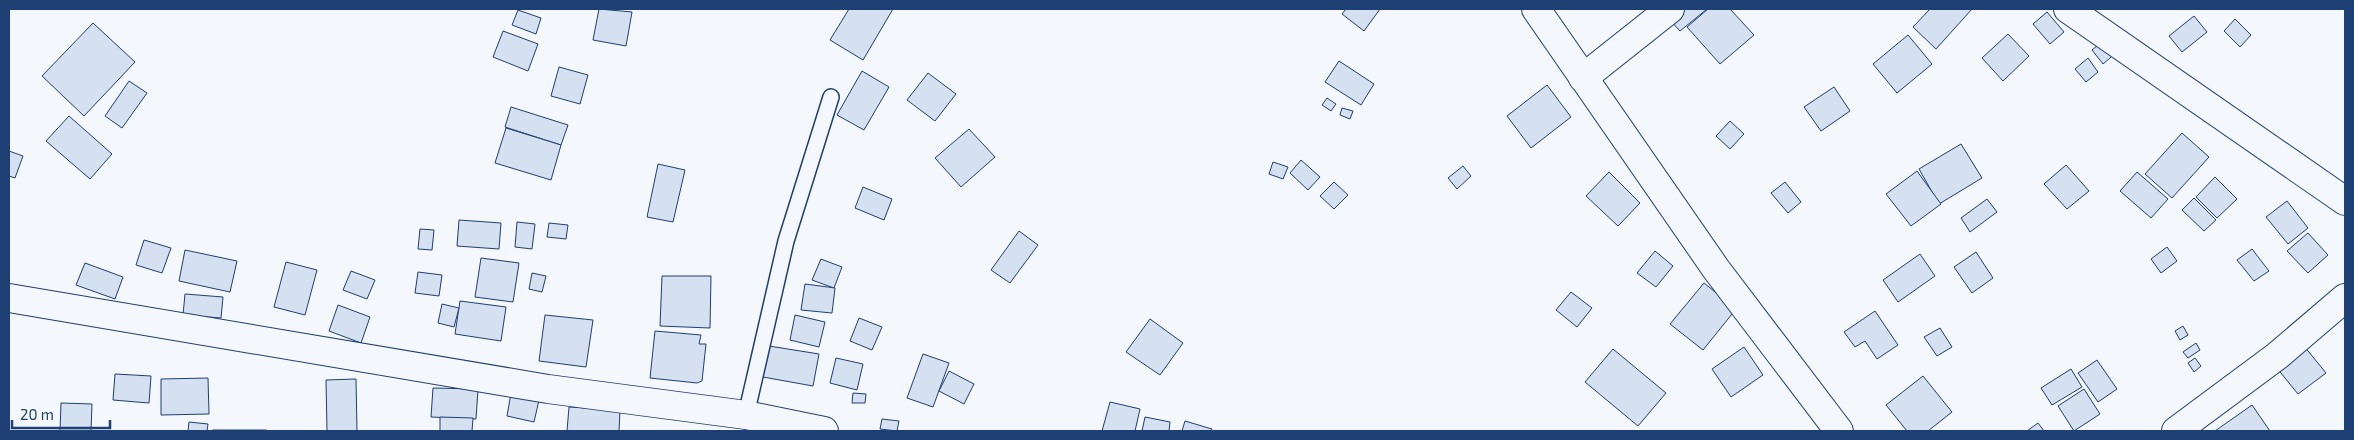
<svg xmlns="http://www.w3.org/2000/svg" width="2354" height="440" font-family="'Exo 2',sans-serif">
<rect width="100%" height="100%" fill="#f4f7fb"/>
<g fill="#d5e0f0" stroke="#1d3f73">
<path d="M599 9 632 12 626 46 593 40Z"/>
<path d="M849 9H893L863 60 830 40Z"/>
<path d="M1346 9H1380L1364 31 1342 14Z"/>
<path d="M1681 9H1707L1680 31 1669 19Z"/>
<path d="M1708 9H1730L1754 35 1720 64 1687 27Z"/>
<path d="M1930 9H1972L1936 49 1913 27Z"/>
<path d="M518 10 541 18 536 34 512 25Z"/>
<path d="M2047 12 2064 32 2050 44 2033 24Z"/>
<path d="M2194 16 2207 32 2182 52 2169 36Z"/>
<path d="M2235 19 2251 35 2240 47 2224 31Z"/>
<path d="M93 23 135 62 84 116 42 76Z"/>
<path d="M503 31 538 44 528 71 493 57Z"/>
<path d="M2008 34 2029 56 2003 81 1982 58Z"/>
<path d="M1908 35 1932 64 1897 93 1873 64Z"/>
<path d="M2106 38 2117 52 2103 64 2092 50Z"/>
<path d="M2088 58 2098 72 2086 82 2075 69Z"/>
<path d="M1339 61 1374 84 1361 105 1325 82Z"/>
<path d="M559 67 588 75 580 104 551 96Z"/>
<path d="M862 71 889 87 864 130 837 115Z"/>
<path d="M928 73 956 94 935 121 907 100Z"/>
<path d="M129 81 147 93 122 128 105 116Z"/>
<path d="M1547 85 1571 117 1531 148 1507 116Z"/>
<path d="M1834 87 1850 111 1821 131 1804 107Z"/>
<path d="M1327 98 1336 104 1331 111 1322 105Z"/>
<path d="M511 107 568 125 561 145 505 127Z"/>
<path d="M1342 108 1353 111 1350 119 1340 115Z"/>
<path d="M69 116 112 154 90 179 46 141Z"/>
<path d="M1730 121 1744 134 1730 149 1716 136Z"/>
<path d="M506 128 561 145 551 180 495 163Z"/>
<path d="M969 129 995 157 961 187 935 158Z"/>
<path d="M2182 133 2209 157 2172 198 2145 174Z"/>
<path d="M1961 144 1982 178 1939 204 1919 169Z"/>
<path d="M9 151 23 156 15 178 9 176Z"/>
<path d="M1301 160 1320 177 1308 190 1290 173Z"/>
<path d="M1273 162 1288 167 1283 179 1269 174Z"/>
<path d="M658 164 685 170 673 222 647 217Z"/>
<path d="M2066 165 2089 191 2067 209 2044 184Z"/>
<path d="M1463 166 1471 176 1457 189 1448 178Z"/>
<path d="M1917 171 1941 204 1911 226 1886 194Z"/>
<path d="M1609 172 1640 203 1618 226 1586 196Z"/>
<path d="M2137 172 2168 199 2151 218 2120 191Z"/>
<path d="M2215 177 2237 199 2217 218 2196 197Z"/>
<path d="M1334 182 1348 195 1334 209 1320 196Z"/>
<path d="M1785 182 1801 202 1788 213 1771 193Z"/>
<path d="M863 187 892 199 884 220 855 208Z"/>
<path d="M2194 198 2216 220 2204 231 2182 210Z"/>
<path d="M1987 199 1997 212 1970 232 1961 218Z"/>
<path d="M2287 201 2308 228 2288 244 2266 217Z"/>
<path d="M459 220 501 223 499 249 457 246Z"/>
<path d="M517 222 535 224 532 249 515 247Z"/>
<path d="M549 223 568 225 566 239 547 237Z"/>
<path d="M420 229 434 230 432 250 418 249Z"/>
<path d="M1019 231 1038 245 1010 283 991 270Z"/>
<path d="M2308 233 2328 255 2308 273 2287 251Z"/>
<path d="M144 240 171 248 162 273 136 265Z"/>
<path d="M2167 247 2177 261 2161 273 2151 259Z"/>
<path d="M2252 249 2269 271 2254 281 2237 260Z"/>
<path d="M185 250 237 261 230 292 179 281Z"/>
<path d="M1655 251 1673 266 1656 287 1637 273Z"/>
<path d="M1976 252 1993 278 1972 293 1954 267Z"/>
<path d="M1920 254 1935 276 1898 302 1883 280Z"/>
<path d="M481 258 519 263 513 302 475 297Z"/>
<path d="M821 259 842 267 834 288 812 280Z"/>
<path d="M286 262 317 270 305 315 274 307Z"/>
<path d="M85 263 123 277 115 299 76 285Z"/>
<path d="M351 271 375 280 367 299 343 290Z"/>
<path d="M418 272 442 275 439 296 415 293Z"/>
<path d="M532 273 546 276 542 292 529 289Z"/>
<path d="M662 276H711L710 328 660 326Z"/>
<path d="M1704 283 1736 309 1703 350 1670 324Z"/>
<path d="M805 284 835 288 832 313 801 310Z"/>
<path d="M1571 292 1592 308 1577 327 1556 310Z"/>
<path d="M185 294 223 297 221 318 183 315Z"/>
<path d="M460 301 506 307 501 341 455 334Z"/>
<path d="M442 304 459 308 454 327 438 323Z"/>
<path d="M338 305 370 317 361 343 329 331Z"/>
<path d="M1875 311 1898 345 1877 359 1865 341 1855 347 1844 332Z"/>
<path d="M545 315 593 320 586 367 539 361Z"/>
<path d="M795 315 825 322 819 347 790 340Z"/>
<path d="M859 318 882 327 872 350 850 341Z"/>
<path d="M1150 319 1183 343 1160 375 1126 352Z"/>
<path d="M2183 326 2188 335 2180 340 2175 331Z"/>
<path d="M1940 328 1952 347 1937 356 1924 337Z"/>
<path d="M655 331 701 335 699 344H706L702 381 697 383 650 378Z"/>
<path d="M2196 343 2200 350 2188 358 2183 352Z"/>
<path d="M769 346 819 354 813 386 763 377Z"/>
<path d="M2304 346 2326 373 2298 394 2276 367Z"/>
<path d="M1744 347 1763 375 1731 397 1712 369Z"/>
<path d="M1613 349 1666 393 1638 426 1585 382Z"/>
<path d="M923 354 949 363 933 407 907 398Z"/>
<path d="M836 358 863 364 857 390 830 383Z"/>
<path d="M2195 358 2201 366 2194 372 2188 363Z"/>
<path d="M2097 360 2117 389 2098 402 2078 373Z"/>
<path d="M2071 369 2082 387 2052 405 2041 388Z"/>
<path d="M949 371 974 384 964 404 939 391Z"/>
<path d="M115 374 151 376 149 403 113 400Z"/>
<path d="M1923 376 1952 412 1928 431H1907L1886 405Z"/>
<path d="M208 378 209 414 161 415V379Z"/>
<path d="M356 379 357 431H327L326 380Z"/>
<path d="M433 388 478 389 476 419 431 417Z"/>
<path d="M2084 389 2100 414 2074 431 2058 406Z"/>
<path d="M511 393 539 400 534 422 507 416Z"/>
<path d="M853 393 866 394 865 403H852Z"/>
<path d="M1110 402 1140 409 1135 431H1102Z"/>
<path d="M61 403 92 404 91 431H60Z"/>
<path d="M2252 405 2270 431H2215Z"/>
<path d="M569 407 620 410 619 431H567Z"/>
<path d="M440 417 473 418 472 431H440Z"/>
<path d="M1145 417 1170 422 1169 431H1142Z"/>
<path d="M882 419 899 421 897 431 880 429Z"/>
<path d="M1185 421 1212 429 1211 431H1182Z"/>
<path d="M189 422 208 424 207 431H188Z"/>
<path d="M2038 423 2044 431H2027Z"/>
<rect x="213" y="430" width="53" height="1"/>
</g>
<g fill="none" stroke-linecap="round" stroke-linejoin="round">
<defs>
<path id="service" d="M746 415 786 241 831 97"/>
<g id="minor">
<path d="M1536 9 1716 269 1839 431"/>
<path d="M2068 9 2345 201"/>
<path d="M1583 78 1670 9"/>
<path d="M9 298 548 389 746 415 824 431"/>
<path d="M2176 431 2277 356 2345 298"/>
</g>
</defs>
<use href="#service" stroke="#1d3f73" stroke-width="18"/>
<use href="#minor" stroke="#1d3f73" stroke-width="30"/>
<use href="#service" stroke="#f4f7fb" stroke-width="15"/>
<use href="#minor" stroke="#f4f7fb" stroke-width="28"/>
</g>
<rect width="2354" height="440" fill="none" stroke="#1d3f73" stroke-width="20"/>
<path d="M12 420v8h98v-8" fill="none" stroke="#1d3f73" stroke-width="2.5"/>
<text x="20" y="420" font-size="15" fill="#1d3f73" stroke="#f4f7fb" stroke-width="4" paint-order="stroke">20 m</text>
</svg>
